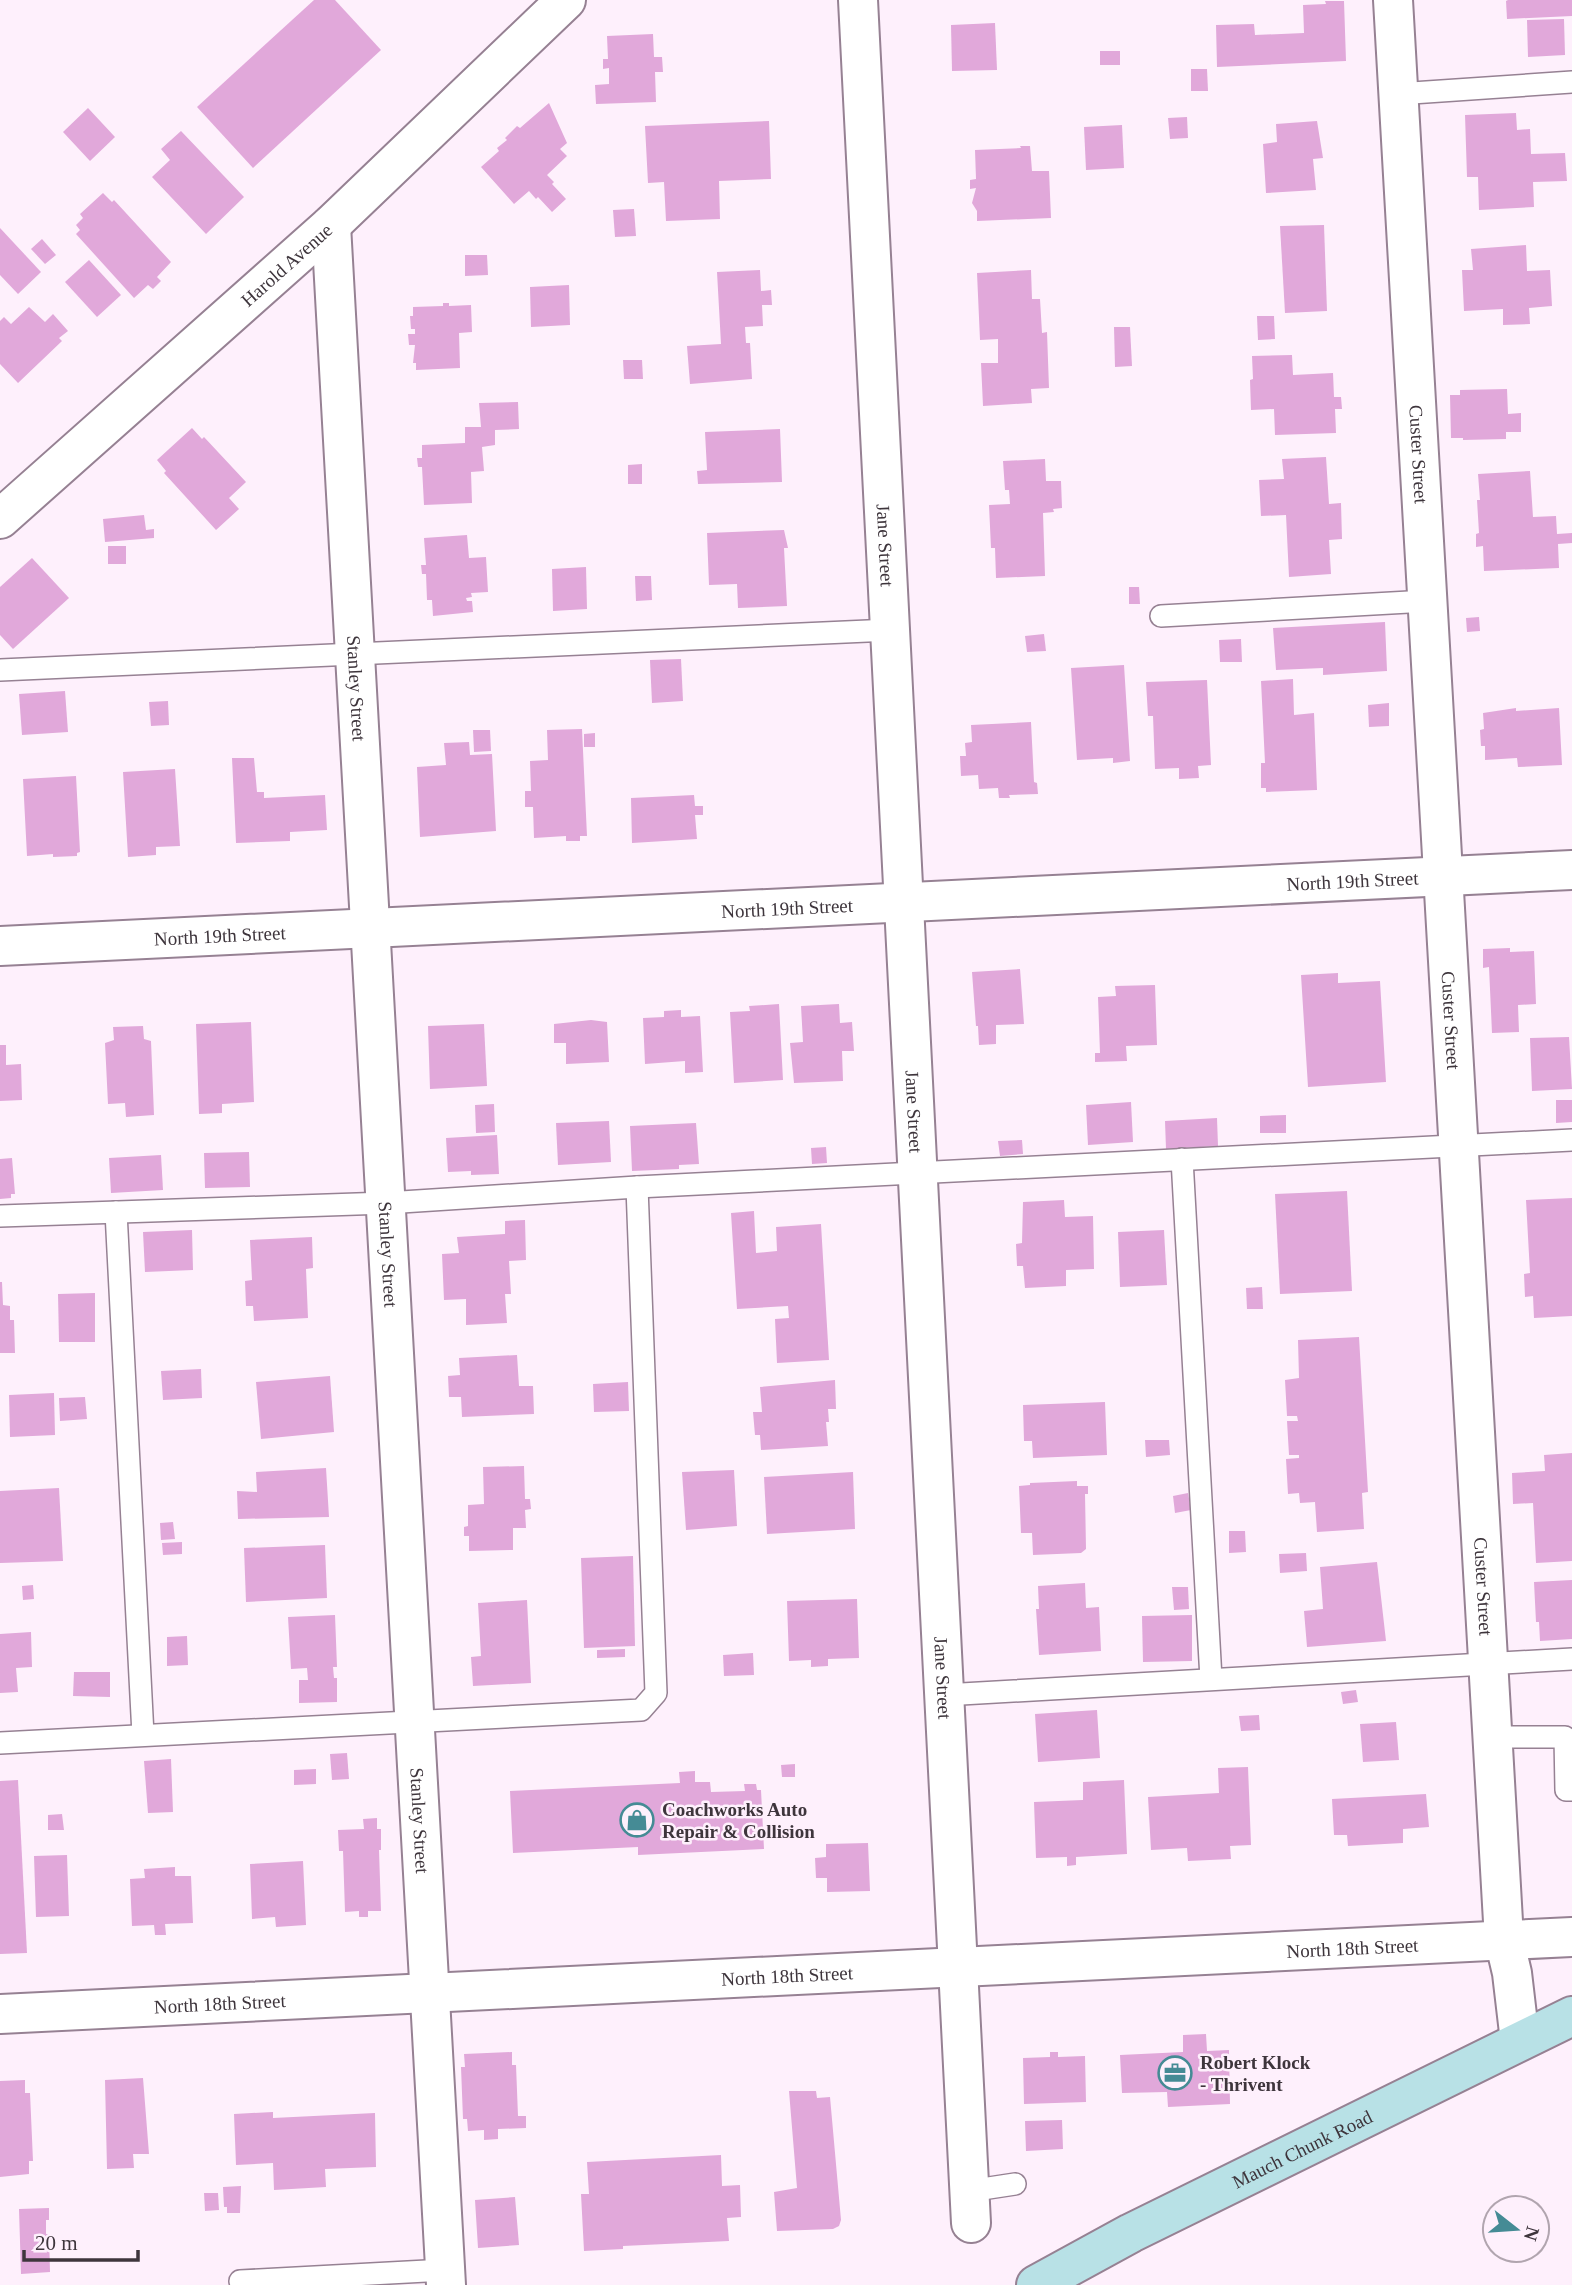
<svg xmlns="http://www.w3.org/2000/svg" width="1572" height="2285" font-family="'Times New Roman',serif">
<rect width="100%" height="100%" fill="#fef0fc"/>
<g fill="#e1a8da">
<path d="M314 0H335L381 50 253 168 197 107Z"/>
<path d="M1508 0H1572V16L1507 19 1506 1Z"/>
<path d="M1325 1H1344L1346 61 1217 67 1216 25 1254 24 1255 35 1304 33 1303 5 1326 4Z"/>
<path d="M1564 19 1565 55 1528 57 1527 20Z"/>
<path d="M995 23 997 70 952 71 951 25Z"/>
<path d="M653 34 654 57H662L663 72H655L656 102 596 104 595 85 609 84V68L603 69V59H608L607 36Z"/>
<rect x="1100" y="51" width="20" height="14"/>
<path d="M1191 69H1207L1208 91H1191Z"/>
<path d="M549 103 567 143 560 149 567 156 547 175 554 182 552 184 566 199 552 212 538 197 536 199 529 191 514 204 481 167 499 151 497 148 507 140 505 138 517 126 520 128Z"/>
<path d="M88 108 115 137 90 161 63 132Z"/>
<path d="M1516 113 1517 130 1530 129 1531 154 1565 153 1567 181 1533 182 1534 207 1479 210 1478 177H1467L1465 115Z"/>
<path d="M1187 117 1188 138 1170 139 1168 118Z"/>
<path d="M769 121 771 179 719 181 720 219 666 221 664 182 648 183 645 126Z"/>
<path d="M1317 121 1323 158 1313 159 1316 190 1266 193 1263 144 1277 142 1276 124Z"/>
<path d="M1122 125 1124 168 1086 170 1084 127Z"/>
<path d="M181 131 244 197 206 234 152 177 170 160 161 149Z"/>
<path d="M1020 146H1030L1032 171H1049L1051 218 977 221V211L972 203 976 188 970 189V180L976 179 975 150 1021 148Z"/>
<path d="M103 193 112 202 114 200 171 262 157 277 161 281 153 289 148 285 134 298 76 234 80 230 76 225 83 218 80 214Z"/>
<path d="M634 209 636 236 615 237 613 210Z"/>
<path d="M1324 225 1327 311 1285 313 1280 226Z"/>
<path d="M0 228 41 272 18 294 0 275Z"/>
<path d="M42 239 56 255 45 264 31 249Z"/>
<path d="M1526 245 1527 271 1550 270 1552 306 1529 308 1530 324 1503 325V309L1464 311 1462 270H1473L1471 249Z"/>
<path d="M465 255H487L488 275 465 276Z"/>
<path d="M89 260 121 295 97 317 65 282Z"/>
<path d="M760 270 761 291 771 290 772 305H762L763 326 745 327 746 343H750L752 379 690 384 687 346 721 344 717 272Z"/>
<path d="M1031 270 1032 299H1040L1042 333 1047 332 1049 388 1031 389 1032 403 983 406 981 363H998V339L980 340 977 273Z"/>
<path d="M569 285 570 325 531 327 530 287Z"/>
<path d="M443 303H449V306L471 305 472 332 459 333 460 368 416 370V363H413L415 345H409L408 334H415V329H411L410 316H413V307L443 306Z"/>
<path d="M29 307 45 322 53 314 68 331 59 338 62 341 18 383 0 364V321L4 317 11 324Z"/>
<path d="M1257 316H1274L1275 339 1258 340Z"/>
<path d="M1114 327H1130L1132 366 1115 367Z"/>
<path d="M1292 355 1293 375 1333 373 1334 397H1341L1342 409H1335L1336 433 1275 435 1274 409 1251 410 1250 380 1253 379 1252 356Z"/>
<path d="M623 360H642L643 379H624Z"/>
<path d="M1507 389 1508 414 1521 413V432H1506V439L1463 440V438H1451L1450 395H1460V390Z"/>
<path d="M518 402 519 429 495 430V445L482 447 484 471 471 472 472 503 424 505 422 467H418L417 458H422V445L465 443V427H481L479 403Z"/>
<path d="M192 428 202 439 204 437 246 482 229 498 239 509 216 530 164 473 166 471 157 460Z"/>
<path d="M780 429 782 482 698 484 697 471 707 470 705 432Z"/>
<path d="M1326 457 1329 504 1341 503 1342 539 1329 540 1331 574 1289 577 1286 515 1261 516 1259 480 1284 479 1282 459Z"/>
<path d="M1045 459 1046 481H1061L1062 508 1053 509 1054 512 1043 513 1045 576 996 578 995 548H991L989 505 1010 504 1009 490H1005L1003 461Z"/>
<path d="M642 464V484H628V465Z"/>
<path d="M1530 471 1533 517 1556 516 1557 534 1572 533V543L1558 544 1559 568 1484 571 1483 546 1476 547V534L1479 533 1477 500H1480L1478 474Z"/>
<path d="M144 515 146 530 154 529V538L105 542 103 519Z"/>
<path d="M784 530 788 548H784L787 606 738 608 737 584 709 585 707 533Z"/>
<path d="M467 535 469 558 486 557 488 592 471 593 472 597 466 598 467 601H472L473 612 433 616 432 600H427L426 574H422L421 565H426L424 538Z"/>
<rect x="108" y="546" width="18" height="18"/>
<path d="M32 558 69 598 13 649 0 635V587Z"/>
<path d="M586 567 587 609 553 611 552 569Z"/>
<path d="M635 576H651L652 600 636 601Z"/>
<path d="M1129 587H1139L1140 604H1129Z"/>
<path d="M1479 617 1480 631 1467 632 1466 618Z"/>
<path d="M1385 622 1387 671 1323 675V668L1276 670 1273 628Z"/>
<path d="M1044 634 1046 651 1027 652 1025 636Z"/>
<path d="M1241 639 1242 662H1220L1219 640Z"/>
<path d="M681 659 683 701 652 703 650 660Z"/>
<path d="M1124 665 1130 761 1113 763V758L1077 760 1071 668Z"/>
<path d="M1293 679 1294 715 1314 713 1317 790 1266 792V788H1261V763H1265L1261 681Z"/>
<path d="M1207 680 1211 765 1198 766 1199 778 1179 779V768L1155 769 1153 716H1148L1146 682Z"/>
<path d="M65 691 68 732 22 735 19 694Z"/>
<path d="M168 701 169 725 151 726 149 702Z"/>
<path d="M1389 703V726L1369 727 1368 705Z"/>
<path d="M1516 708V711L1559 708 1562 765 1518 767 1517 758 1485 760V746H1481L1480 730 1484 729 1483 713Z"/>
<path d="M1031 722 1034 782 1037 783 1038 794 1009 795 1010 798H999L998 788 979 789 978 775 961 776 960 756H966L965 743 972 742 971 725Z"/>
<path d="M582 729 587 836H580V841H566V836L534 838 533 807H525V791H531L530 761 548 760 547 730Z"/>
<path d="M473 730H490L491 751 474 752Z"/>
<path d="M595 733V747H584V734Z"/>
<path d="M469 742 470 755 492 754 496 831 420 837 417 767 446 765 444 743Z"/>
<path d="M232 758H254L257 792H264V798L325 795 327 830 290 832V841L236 843Z"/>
<path d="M175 769 180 846 156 847V855L128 857 123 772Z"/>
<path d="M76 776 80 852 77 853V856L53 857V854L27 856 23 779Z"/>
<path d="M694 795 695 806H703V815H695L697 839 632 843 631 798Z"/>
<path d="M1510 948V952L1534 951 1536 1004 1518 1005 1519 1032 1492 1033 1489 967 1483 968V949Z"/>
<path d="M1020 969 1024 1024 996 1025V1044L979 1045 978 1026H976L972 972Z"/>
<path d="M1338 973V983L1380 981 1386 1082 1308 1087 1301 975Z"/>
<path d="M1155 985 1157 1045 1126 1046 1127 1061 1095 1062V1053H1100L1098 997 1116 996 1115 986Z"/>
<path d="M779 1004 783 1080 734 1083 730 1012 750 1011 749 1006Z"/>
<path d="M839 1004 840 1023 852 1022 854 1051H842L843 1081 794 1083 790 1043 803 1042 801 1006Z"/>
<path d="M681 1010V1017L700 1016 703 1072 685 1073V1061L645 1064 643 1018 664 1017V1011Z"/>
<path d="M591 1020 607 1022 609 1062 566 1064V1043H554V1024Z"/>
<path d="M251 1022 254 1102 222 1104V1113L199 1114 196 1024Z"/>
<path d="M484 1024 487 1086 430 1089 428 1026Z"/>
<path d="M143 1026 144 1039 151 1041 154 1115 126 1117 125 1103 108 1104 105 1043 114 1040 113 1027Z"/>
<path d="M1569 1037 1572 1089 1532 1091 1530 1038Z"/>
<path d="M0 1045H6V1065L21 1064 22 1100 0 1101Z"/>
<path d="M1556 1100H1572V1122L1556 1123Z"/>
<path d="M1131 1102 1133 1142 1088 1145 1086 1105Z"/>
<path d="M494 1104 495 1132 476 1133 475 1105Z"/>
<path d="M1286 1115V1133H1260V1116Z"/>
<path d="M1217 1118 1218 1146 1166 1149 1165 1121Z"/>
<path d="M609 1121 611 1162 558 1165 556 1123Z"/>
<path d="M696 1123 699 1164 679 1165V1169L632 1171 630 1126Z"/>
<path d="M497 1135 499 1174 471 1175V1171L448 1172 446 1138Z"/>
<path d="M1022 1140 1023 1154 1000 1156 998 1141Z"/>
<path d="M826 1147 827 1163 812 1164 811 1148Z"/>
<path d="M249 1152 250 1187 205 1188 204 1153Z"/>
<path d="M161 1155 163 1190 111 1193 109 1158Z"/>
<path d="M12 1158 15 1194H11V1198L0 1199V1159Z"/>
<path d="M1347 1191 1352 1291 1280 1294 1275 1194Z"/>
<path d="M1572 1198V1316L1534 1318 1533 1296 1525 1297 1524 1274 1530 1273 1526 1200Z"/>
<path d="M1064 1200 1065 1217 1093 1216 1094 1269 1066 1270V1286L1025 1288 1023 1266H1017L1016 1244 1022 1243 1023 1202Z"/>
<path d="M754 1211 756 1253 777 1251 776 1227 821 1224 829 1360 777 1363 775 1319 789 1318 788 1306 737 1309 731 1213Z"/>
<path d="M525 1220 526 1260 509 1261 511 1294H505L507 1323 466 1325V1299L444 1300 442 1254 459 1253 457 1237 505 1234V1221Z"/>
<path d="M192 1230 193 1270 145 1272 143 1232Z"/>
<path d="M1164 1230 1167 1285 1120 1287 1118 1232Z"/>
<path d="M312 1237 313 1268 306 1269 308 1318 254 1321 253 1306H246L245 1281 252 1280 250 1240Z"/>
<path d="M0 1282H2L3 1305 10 1306V1320H14L15 1353H0Z"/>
<path d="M1262 1287 1263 1309H1247L1246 1288Z"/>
<path d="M95 1293V1342H59L58 1294Z"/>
<path d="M1359 1337 1368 1492 1362 1493 1364 1529 1317 1532 1315 1502 1300 1503 1299 1493 1288 1494 1286 1459 1299 1458V1455H1289L1287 1421H1298L1297 1416H1287L1285 1380 1299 1378 1298 1340Z"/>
<path d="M517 1355 519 1386H533L534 1414 462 1417 461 1397H449L448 1376 460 1375 459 1358Z"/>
<path d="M201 1369 202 1398 163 1400 161 1371Z"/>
<path d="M330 1376 334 1432 261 1439 256 1382Z"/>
<path d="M835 1380 836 1409H828L829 1422H826L828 1446 761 1450 760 1435H755L753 1412H762L760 1387Z"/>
<path d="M628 1382 629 1411 594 1412 593 1384Z"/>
<path d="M54 1393 55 1435 10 1437 9 1395Z"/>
<path d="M85 1397 87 1419 60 1421 59 1398Z"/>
<path d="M1105 1402 1107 1455 1033 1458 1032 1441H1024L1023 1405Z"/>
<path d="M1145 1440H1169L1170 1455 1146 1457Z"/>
<path d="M1572 1453V1561L1536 1563 1533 1503 1513 1504 1512 1473 1545 1471 1544 1455Z"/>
<path d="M524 1466 525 1499H530L531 1509 525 1510 526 1528H513V1550L469 1551V1536H464V1527L468 1526V1505L484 1504 483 1467Z"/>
<path d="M326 1468 329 1517 238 1519 237 1491 257 1492 256 1472Z"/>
<path d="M734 1470 737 1526 686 1530 682 1472Z"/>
<path d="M853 1472 855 1529 767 1534 764 1477Z"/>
<path d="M1077 1481V1486H1088V1494H1085L1086 1549 1081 1553 1033 1555 1032 1533H1021L1019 1486 1030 1485V1483Z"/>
<path d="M59 1488 63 1561 0 1563V1491Z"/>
<path d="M1188 1493 1191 1510 1175 1513 1173 1496Z"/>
<path d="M173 1522 175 1539 161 1540 160 1523Z"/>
<path d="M1229 1531H1245L1246 1552 1229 1553Z"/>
<path d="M182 1542V1554L163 1555 162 1543Z"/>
<path d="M325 1545 327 1598 246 1602 244 1548Z"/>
<path d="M1306 1553 1307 1571 1280 1573 1279 1554Z"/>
<path d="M633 1556 635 1646 584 1648 581 1558Z"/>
<path d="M1377 1562 1386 1641 1307 1647 1304 1611 1323 1609 1320 1567Z"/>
<path d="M1572 1580V1639L1540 1641 1539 1622H1536L1534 1582Z"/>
<path d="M1085 1583 1086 1608 1099 1607 1101 1651 1039 1655 1036 1609H1039L1038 1586Z"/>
<path d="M33 1585 34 1599 23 1600 22 1586Z"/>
<path d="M1172 1587H1188L1189 1609 1174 1610Z"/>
<path d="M857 1599 859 1658 828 1659V1666L811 1667V1660L789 1661 787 1601Z"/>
<path d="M527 1600 531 1683 473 1686 471 1657 481 1656 478 1603Z"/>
<path d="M335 1615 337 1667H333L334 1678H337V1702L299 1703V1680H308L307 1668 291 1669 288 1617Z"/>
<path d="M1192 1615V1661L1143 1662 1142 1616Z"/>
<path d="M31 1632 32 1667 16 1668 18 1692 0 1693V1634Z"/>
<path d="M187 1636 188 1665 167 1666V1637Z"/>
<path d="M625 1649V1657L597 1658V1650Z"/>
<path d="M753 1653 754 1675 724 1676 723 1655Z"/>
<path d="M74 1672H110V1697L73 1696Z"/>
<path d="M1356 1690 1358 1702 1343 1704 1341 1692Z"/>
<path d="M1097 1710 1100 1758 1038 1762 1035 1714Z"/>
<path d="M1259 1715 1260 1730 1241 1731 1239 1716Z"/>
<path d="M1396 1722 1399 1760 1363 1762 1360 1724Z"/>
<path d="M347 1753 349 1779 332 1780 330 1754Z"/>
<path d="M171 1759 173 1812 148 1813 144 1761Z"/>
<path d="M795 1764V1777H782L781 1765Z"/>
<path d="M1248 1767 1251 1845 1230 1846 1231 1859 1188 1861 1187 1848 1151 1850 1148 1797 1219 1793 1218 1768Z"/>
<path d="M316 1769V1784L294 1785V1770Z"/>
<path d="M695 1771V1782H710L711 1792 745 1791 744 1784H756L757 1790H761L764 1849 638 1855V1847L513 1853 510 1791 680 1783 679 1772Z"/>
<path d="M18 1780 27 1953 0 1954V1781Z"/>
<path d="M1124 1780 1127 1854 1076 1857V1865L1067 1866V1857L1036 1858 1034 1802 1083 1800V1782Z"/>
<path d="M1426 1794 1429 1827 1403 1829V1843L1348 1846 1347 1835H1334L1332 1799Z"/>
<path d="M62 1814 64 1830H48V1815Z"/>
<path d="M377 1818V1829H381V1850H379L381 1911H368V1917H359V1911L345 1912 343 1851H339L338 1830 364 1829 363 1819Z"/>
<path d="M868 1843 870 1891 827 1892V1878H816L815 1858 826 1857V1844Z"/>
<path d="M67 1855 69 1916 36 1917 34 1856Z"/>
<path d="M303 1861 306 1925 276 1927 275 1917 252 1919 250 1864Z"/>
<path d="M175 1867V1876H191L193 1923 165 1924 166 1935H155L154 1925 132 1926 130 1879 145 1878 144 1869Z"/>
<path d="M1206 2034 1207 2051 1229 2050 1230 2104 1168 2107 1167 2092 1122 2093 1120 2055 1183 2052V2035Z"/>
<path d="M512 2052V2065H516L518 2116H526V2128L498 2129V2139L484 2140V2130L468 2131 467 2119H463L461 2067H465L464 2054Z"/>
<path d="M1050 2052H1058V2057L1085 2056 1086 2102 1024 2104 1023 2058 1050 2057Z"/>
<path d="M143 2078 149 2154H133L134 2168 107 2169 105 2080Z"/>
<path d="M25 2080V2093H30L33 2161H29V2174L0 2177V2081Z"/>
<path d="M789 2091H816L817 2098 830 2097 841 2220 839 2226 833 2229 777 2231 774 2192 797 2188Z"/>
<path d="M273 2112V2118L375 2113 376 2167 325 2169 326 2187 274 2190 273 2163 236 2165 234 2114Z"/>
<path d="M1062 2120 1063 2149 1026 2151 1025 2121Z"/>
<path d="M721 2155 722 2186 740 2185 741 2217 727 2218 729 2241 623 2246V2249L584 2251 581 2194H589L587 2162Z"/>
<path d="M241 2186 240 2213H227V2207H224L223 2187Z"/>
<path d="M204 2193H218L219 2210 205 2211Z"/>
<path d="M515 2197 519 2245 478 2248 475 2200Z"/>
<path d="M49 2208V2220H46V2234H49L50 2272 21 2274 19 2209Z"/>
</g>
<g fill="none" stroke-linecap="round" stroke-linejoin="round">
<defs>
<g id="service">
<path d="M1397 94 1572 82"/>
<path d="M1161 616 1427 601"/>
<path d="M0 670 890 630"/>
<path d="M1182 1159 1211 1679"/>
<path d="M116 1212 143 1735"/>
<path d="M0 1216 386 1203 637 1187 1572 1140"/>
<path d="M944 1695 1572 1659"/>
<path d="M1492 1737H1565L1566 1790H1572"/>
<path d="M0 1743 641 1710 656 1693 637 1187"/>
<path d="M969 2191 1015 2184"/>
<path d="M240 2281 445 2270"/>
</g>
<g id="minor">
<path id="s1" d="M858 0 971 2223"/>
<path id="s2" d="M1393 0 1504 1939"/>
<path id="s3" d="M331 225 446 2285"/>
<path id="s4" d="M0 519 331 225 566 0"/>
<path id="s5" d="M0 946 1572 870"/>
</g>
<g id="tertiary">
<path d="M1504 1939 1512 1973 1520 2041"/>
<path id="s6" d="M0 2014 1572 1937"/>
</g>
<g id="secondary">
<path id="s7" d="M1036 2285 1131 2233 1572 2016"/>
</g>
</defs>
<use href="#service" stroke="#968193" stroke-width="24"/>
<use href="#minor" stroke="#968193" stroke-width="42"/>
<use href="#tertiary" stroke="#968193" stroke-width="42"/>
<use href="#secondary" stroke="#968193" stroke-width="42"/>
<use href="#service" stroke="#fff" stroke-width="21"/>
<use href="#minor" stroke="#fff" stroke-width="38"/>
<use href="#tertiary" stroke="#fff" stroke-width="38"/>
<use href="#secondary" stroke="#b8e1e6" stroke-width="38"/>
</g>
<defs>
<symbol id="shop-ring" viewBox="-11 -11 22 22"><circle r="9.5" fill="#fef0fc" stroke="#458b95" stroke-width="1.5"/><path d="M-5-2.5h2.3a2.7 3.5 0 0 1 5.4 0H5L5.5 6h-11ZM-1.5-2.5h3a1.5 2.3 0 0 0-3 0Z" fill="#458b95"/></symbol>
<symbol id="office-ring" viewBox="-11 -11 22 22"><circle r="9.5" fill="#fef0fc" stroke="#458b95" stroke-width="1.5"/><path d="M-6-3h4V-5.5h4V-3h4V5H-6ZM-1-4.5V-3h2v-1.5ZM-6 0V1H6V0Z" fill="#458b95"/></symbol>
</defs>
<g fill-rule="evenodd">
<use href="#shop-ring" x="618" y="1801" width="38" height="38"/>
<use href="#office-ring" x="1156" y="2054" width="38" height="38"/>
</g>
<g text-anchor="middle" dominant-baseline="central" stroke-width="5" stroke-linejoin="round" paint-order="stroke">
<g font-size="19" fill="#3e353c" stroke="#fef0fc">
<text stroke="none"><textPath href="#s4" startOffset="383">Harold Avenue</textPath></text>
<text stroke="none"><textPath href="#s2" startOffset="455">Custer Street</textPath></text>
<text stroke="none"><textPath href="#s1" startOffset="546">Jane Street</textPath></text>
<text stroke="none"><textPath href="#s3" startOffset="464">Stanley Street</textPath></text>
<text stroke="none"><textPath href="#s5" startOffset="1354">North 19th Street</textPath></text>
<text stroke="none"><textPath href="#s5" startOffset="788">North 19th Street</textPath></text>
<text stroke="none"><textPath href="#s5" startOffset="220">North 19th Street</textPath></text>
<text stroke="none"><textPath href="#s2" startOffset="1022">Custer Street</textPath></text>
<text stroke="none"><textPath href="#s1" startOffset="1113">Jane Street</textPath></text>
<text stroke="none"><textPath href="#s3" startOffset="1031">Stanley Street</textPath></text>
<text stroke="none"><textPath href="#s2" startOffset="1589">Custer Street</textPath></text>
<text stroke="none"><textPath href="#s1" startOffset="1680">Jane Street</textPath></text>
<text stroke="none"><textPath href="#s3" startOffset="1598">Stanley Street</textPath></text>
<text stroke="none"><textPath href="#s6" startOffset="1354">North 18th Street</textPath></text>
<text stroke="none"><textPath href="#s6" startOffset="788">North 18th Street</textPath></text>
<text stroke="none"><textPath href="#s6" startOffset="220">North 18th Street</textPath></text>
<text stroke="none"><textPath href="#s7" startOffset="299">Mauch Chunk Road</textPath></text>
</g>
<g font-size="19" font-weight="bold" fill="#3e353c" stroke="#fef0fc" text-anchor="start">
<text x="662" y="1809">Coachworks Auto<tspan x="662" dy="22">Repair &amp; Collision</tspan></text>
<text x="1200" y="2062">Robert Klock<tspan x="1200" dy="22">- Thrivent</tspan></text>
</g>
</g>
<g transform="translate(1516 2229) rotate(107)"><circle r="33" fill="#fef0fc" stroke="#b1a5af" stroke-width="2"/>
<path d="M0-5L12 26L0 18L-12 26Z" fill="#458b95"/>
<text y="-10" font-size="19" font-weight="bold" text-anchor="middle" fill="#3e353c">N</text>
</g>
<path d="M24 2250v10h114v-10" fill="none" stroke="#3e353c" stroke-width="3.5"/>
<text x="35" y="2250" font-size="21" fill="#3e353c" stroke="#fef0fc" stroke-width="5" paint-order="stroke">20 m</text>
</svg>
